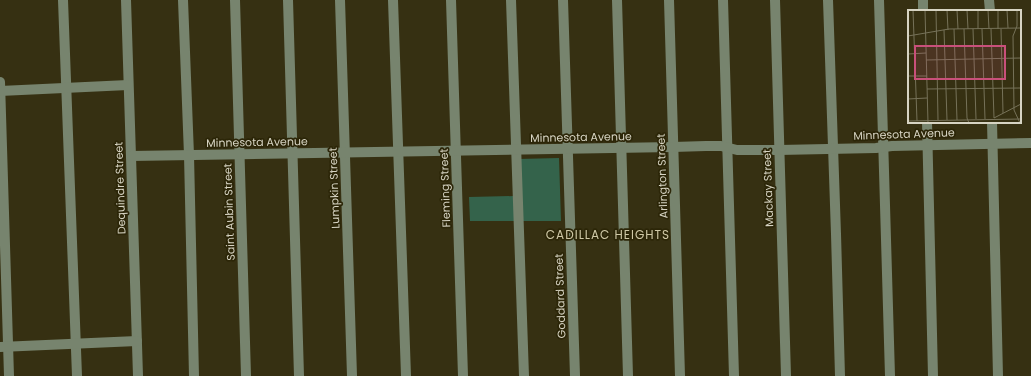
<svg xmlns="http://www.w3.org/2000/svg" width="1031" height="376" font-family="Poppins,sans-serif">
<rect width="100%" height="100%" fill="#363012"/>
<g fill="#34634b">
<path d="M559 158 561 221H520L518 159Z"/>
<path d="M514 196 515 221H470L469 197Z"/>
</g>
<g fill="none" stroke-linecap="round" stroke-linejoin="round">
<g stroke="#77846e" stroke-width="10">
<path d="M63 0 77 376"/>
<path d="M126 0 138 376"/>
<path d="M183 0 189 155 194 376"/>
<path d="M235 0 246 376"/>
<path d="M288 0 299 376"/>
<path d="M340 0 352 376"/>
<path d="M393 0 406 376"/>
<path d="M451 0 463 376"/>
<path d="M511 0 524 376"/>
<path d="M563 0 575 376"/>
<path d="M617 0 628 376"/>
<path d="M669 0 680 376"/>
<path d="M723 0 734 376"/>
<path d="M775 0 786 376"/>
<path d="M828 0 836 234 840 376"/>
<path d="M879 0 890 376"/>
<path d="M923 0V11"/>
<path d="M989 0 990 11"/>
<path d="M0 82 9 376"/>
<path d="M0 91 128 85"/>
<path d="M927 122 933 376"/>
<path d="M992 122 998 376"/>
<path d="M131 156 673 147 706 146H721L737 150H779L876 148 892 146 1031 143"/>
<path d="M0 347 137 341"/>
</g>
</g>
<g text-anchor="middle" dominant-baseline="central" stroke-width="3.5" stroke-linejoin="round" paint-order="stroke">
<g font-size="11" fill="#d7d4c3" stroke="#2c2608">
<text transform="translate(904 134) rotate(-2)">Minnesota Avenue</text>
<text transform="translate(581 137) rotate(-1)">Minnesota Avenue</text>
<text transform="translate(257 142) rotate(-1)">Minnesota Avenue</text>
<text transform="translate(662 176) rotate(-92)">Arlington Street</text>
<text transform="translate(120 188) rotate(-92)">Dequindre Street</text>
<text transform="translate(334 188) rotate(-92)">Lumpkin Street</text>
<text transform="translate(445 188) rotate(-92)">Fleming Street</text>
<text transform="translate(768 188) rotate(-92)">Mackay Street</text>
<text transform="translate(229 212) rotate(-92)">Saint Aubin Street</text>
<text transform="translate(560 296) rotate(-92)">Goddard Street</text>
</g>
<g font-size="12" letter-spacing="1" fill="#cfc8a6" stroke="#2c2608">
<text x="608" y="234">CADILLAC HEIGHTS</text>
</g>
</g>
<g transform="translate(908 10)">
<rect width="113" height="113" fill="#363012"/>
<path fill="none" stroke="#767259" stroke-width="1" d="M5 0 9 111M17 0 20 113M28 0 30 110M39 0 40 20M49 0 50 19M59 0 60 19M70 0V19M80 0 81 19M90 0V19M99 0 100 18M109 0V16L105 26 106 100 112 113M46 19 49 110M56 19 59 108 61 113M65 19 68 109M74 19 77 109M83 19 86 108 113 94M93 19 95 103M36 20 39 110M0 26 41 19 113 18M0 44 18 43M18 50 113 48M0 66H19M19 79 113 78M0 89 19 88M0 111 113 109"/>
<path fill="#c8507a" fill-opacity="0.15" stroke="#c8507a" stroke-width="2" d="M7 36H97V69H7Z"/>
<rect width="113" height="113" fill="none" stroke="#d7d4c3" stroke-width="2"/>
</g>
</svg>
